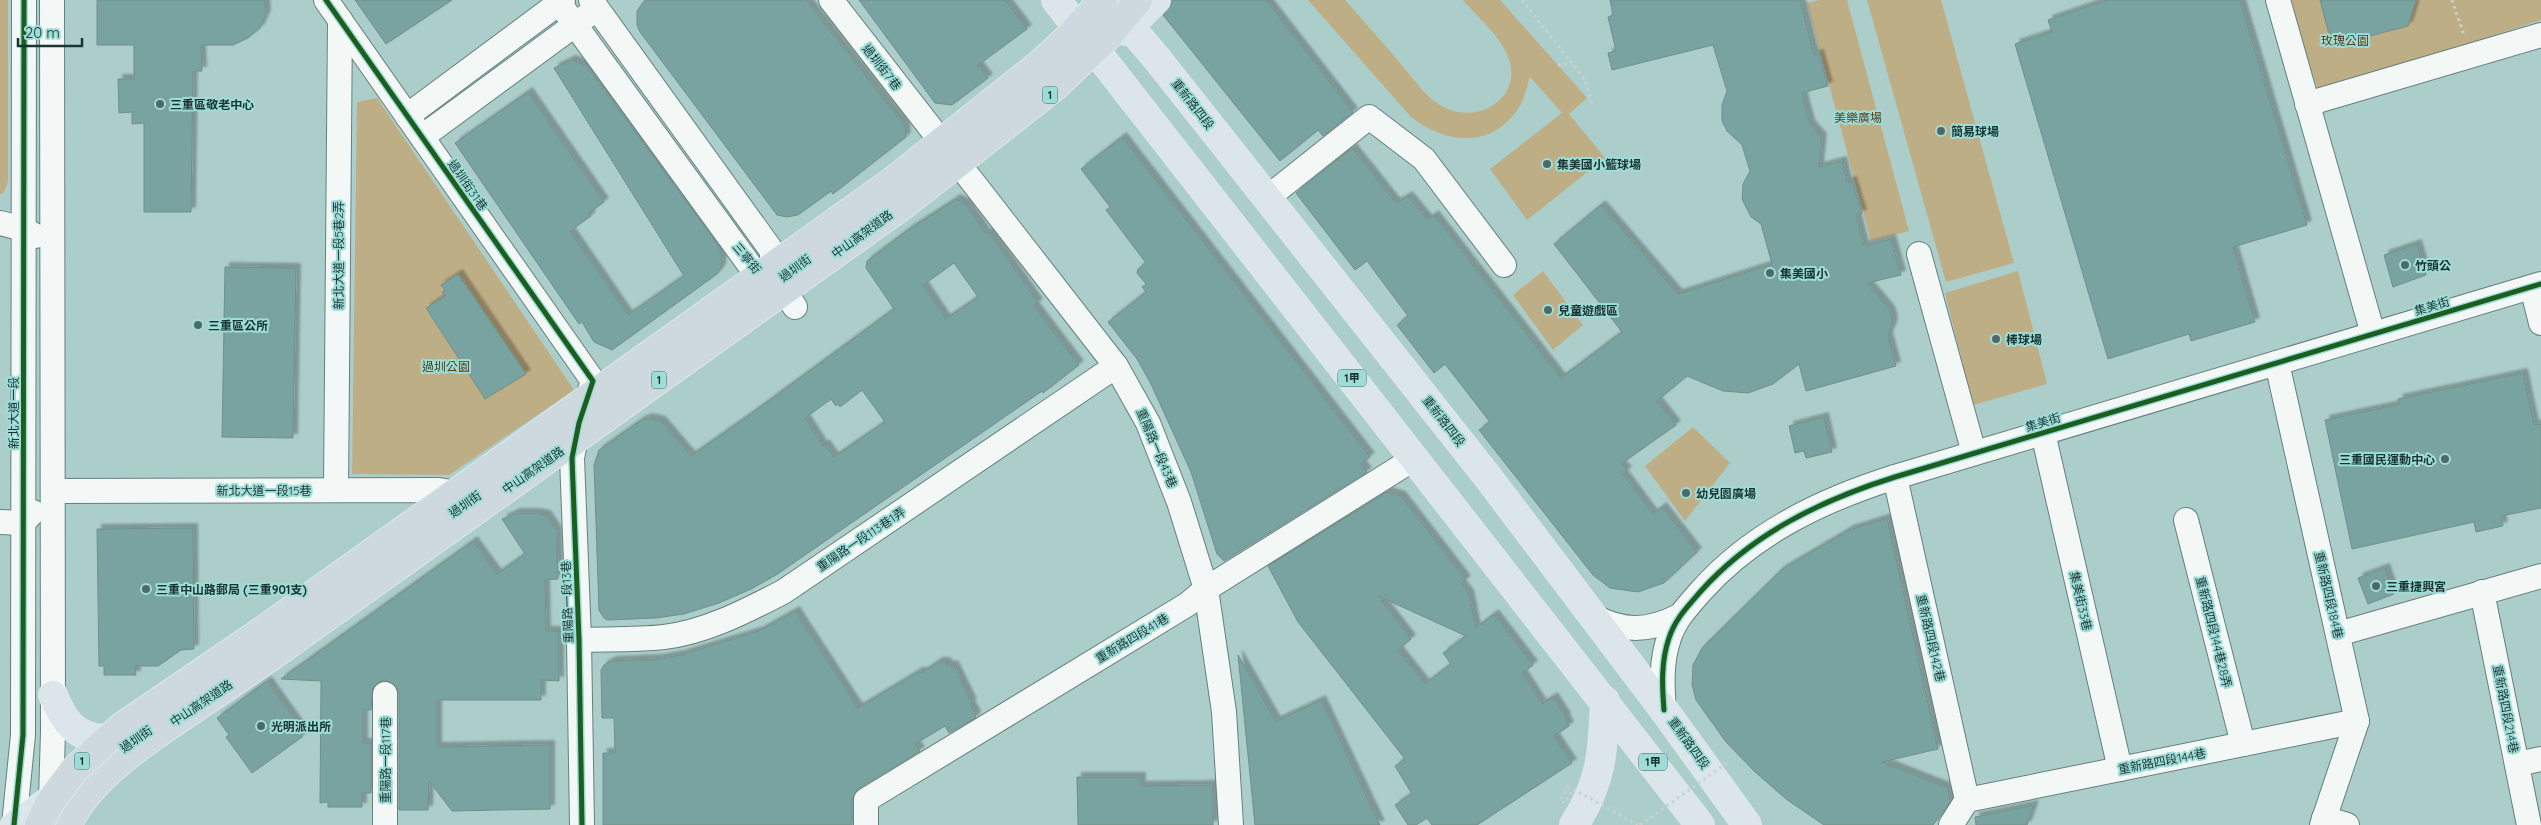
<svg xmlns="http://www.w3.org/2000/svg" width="2541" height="825" font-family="Quicksand,'Noto Sans TC',sans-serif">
<defs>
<filter id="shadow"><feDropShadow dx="4.5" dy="-4.5" stdDeviation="1" flood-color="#0004"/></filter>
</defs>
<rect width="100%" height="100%" fill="#accecb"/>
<g fill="#beae85">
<path d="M0 0H8V182L4 192 0 195Z"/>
<path d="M1308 0H1345C1364 21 1382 42 1400 63 1414 79 1426 99 1446 108 1478 124 1522 98 1509 60 1502 37 1478 18 1463 0H1500L1587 98 1569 114 1605 158 1527 220 1490 169 1562 113 1530 77C1527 86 1525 97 1520 106 1493 149 1447 145 1411 117Z"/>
<path d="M1819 0H1847L1909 231 1871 241 1807 3Z"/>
<path d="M1867 0H1941L2014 263 1946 282Z"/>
<path d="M2286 0H2541V20L2319 92Z"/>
<path d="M377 98 574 390 449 475 352 474 357 102Z"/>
<path d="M1543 271 1583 325 1553 350 1513 295Z"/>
<path d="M2018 271 2047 384 1973 405 1945 293Z"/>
<path d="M1693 427 1730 463 1685 521 1645 466Z"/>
</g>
<g fill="#79a3a0" stroke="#738e8b" fill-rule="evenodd" filter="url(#shadow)">
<path d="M97 0H265L266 14 260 28 248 38 233 45H201L202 71H193L191 212H144V123L132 124V112L119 113 118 79H134V45H97Z"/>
<path d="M355 0H452L386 44Z"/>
<path d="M645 0H806L905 126 906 137 833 194 831 191 798 215 787 217 777 215 640 32 637 25V11Z"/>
<path d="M859 0H1005L1027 29 978 65 988 78 952 105 935 103Z"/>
<path d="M1171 0H1266L1353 112 1323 136 1318 130 1280 161 1163 15 1171 4Z"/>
<path d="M1610 0H1800L1814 55 1819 54 1828 86 1802 93 1810 124 1822 138 1819 167 1842 161 1847 182 1852 181 1862 214 1856 215 1864 246 1891 239 1901 275 1867 283 1889 309 1892 316 1893 324 1888 336 1896 366 1806 391 1799 364 1773 384 1748 393 1723 391 1687 376 1657 401 1676 425 1621 464 1627 471 1623 474 1653 514 1662 507 1697 552 1664 583 1638 592 1610 588 1593 575 1479 430 1490 422 1445 364 1434 373 1397 325 1408 316 1367 261 1355 270 1296 193 1352 148 1396 203 1408 196 1428 220 1434 215 1561 378 1622 332 1554 244 1601 205 1678 294 1772 264 1761 224 1751 217 1742 199 1743 184 1750 171 1742 145 1727 131 1722 121V105L1727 91 1713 45 1612 70 1608 53 1616 51 1608 17 1613 15Z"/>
<path d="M2107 0H2240L2307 225 2233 247 2255 322 2191 341 2189 334 2108 359 2015 44 2052 32 2048 20Z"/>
<path d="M2320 0H2416L2408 26 2332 46Z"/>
<path d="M571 60 586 65 718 245 722 257 721 268 717 274 612 350 594 342 582 322 579 324 455 143 528 92 604 202 589 213 591 216 570 231 628 315 684 276 554 68Z"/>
<path d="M1122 137 1370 457 1361 464 1367 472 1224 561 1217 554 1191 472 1151 384 1137 359 1108 322 1146 292 1142 287 1146 284 1137 273 1138 269 1146 263 1106 210 1110 207 1081 169Z"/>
<path d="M956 199 966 204 986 234 989 232 1038 303 1034 306 1079 365 1043 393 1042 391 776 575 751 589 719 603 684 614 656 618 608 620 604 618 599 610 594 465 599 450 640 421 648 418 661 421 691 456 755 411 894 309 866 268 867 261 908 230ZM954 263 978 297 946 319 923 285ZM862 390 885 422 834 457 825 444 823 446 805 418 831 399 836 406 838 404 840 407Z"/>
<path d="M2417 244 2426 275 2393 287 2384 255Z"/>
<path d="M225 267 296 268 293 438 222 437Z"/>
<path d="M458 274 526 374 485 399 426 308 445 296 442 292 445 290 441 285Z"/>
<path d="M2523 373 2534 425 2541 424V508L2501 516 2503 526 2476 532 2474 522 2352 549 2325 420 2400 404 2398 399Z"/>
<path d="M1824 417 1832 452 1806 458 1804 451 1795 453 1789 426Z"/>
<path d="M1387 492 1401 496 1466 580 1461 584 1469 594 1476 628 1494 614 1533 665 1522 673 1542 704 1553 697 1566 717 1565 718 1569 726 1554 736 1572 763 1477 825H1432L1427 818 1416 825H1408L1395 805 1412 794 1395 766 1405 759 1298 622 1268 566ZM1378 596 1466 636 1443 653 1451 664 1425 684 1398 650 1411 639Z"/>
<path d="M516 513H536L546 515 557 531 558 579 545 580 546 631H559V681L541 680V700H437V747L550 745V809L452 811 429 781 428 810H399V694L397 687 385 680 379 682 373 688 371 710H363V743H371V793H362V807H328V802L320 803 321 681 281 679 473 541 497 574 525 554 502 519Z"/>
<path d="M1887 518 1938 749 1882 762 1948 788 1950 802 1933 825H1824L1786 799 1754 771 1726 742 1696 700 1692 685 1693 665 1702 648 1781 570 1849 530Z"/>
<path d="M193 528 194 649 181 650 158 666H135L136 675H104V666H99L97 529Z"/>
<path d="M2385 568 2394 594 2368 604 2358 578Z"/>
<path d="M795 611 858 708 918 672H923L938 662H946L947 665 954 666 972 703 970 704 976 715 975 718 949 733 945 726 915 744 920 751 858 789 852 800V825H603V753H615L614 718H602L601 670 604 665 612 661 657 659 680 655 759 631Z"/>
<path d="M1238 655 1276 721 1321 700 1380 825H1255Z"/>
<path d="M267 681 302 730V737L252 773 226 737 229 735 217 718Z"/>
<path d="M1077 777H1141V786L1213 785V825H1078Z"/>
<path d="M2034 805 2027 825H1976L1975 817Z"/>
</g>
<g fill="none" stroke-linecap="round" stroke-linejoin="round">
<defs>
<g id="minor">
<path d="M326 0 593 381 579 423 572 458 579 640 582 825"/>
<path d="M557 0 751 267 791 301 795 307"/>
<path d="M591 0 772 251V283"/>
<path d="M831 0 1116 366 1148 423 1179 502 1206 589 1224 712 1231 825"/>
<path d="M2278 0 2373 334"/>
<path d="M2307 104 2541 35"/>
<path d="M407 116 563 0"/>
<path d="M422 137 588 15"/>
<path d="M1267 198 1369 117 1424 159 1504 265"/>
<path d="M0 223 24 229 36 236"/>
<path d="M1919 254 1974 453"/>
<path d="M2532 287 2541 323"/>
<path d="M2277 363 2357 721 2322 825"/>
<path d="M2043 433 2120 769"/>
<path d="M1895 477 1967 800"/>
<path d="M336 490 340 20"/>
<path d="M53 491 439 490 469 495"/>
<path d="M2186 520 2243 744"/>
<path d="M0 522 23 523 33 512"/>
<path d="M2482 592 2529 825"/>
<path d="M1593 616C1623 632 1648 632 1679 616"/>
<path d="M2338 634 2541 576"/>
<path d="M579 640C607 639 636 640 664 637 706 632 746 611 783 592L1116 366"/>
<path d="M385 694V825"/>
<path d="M1664 710C1662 685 1661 661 1669 638 1675 619 1688 606 1701 591 1753 533 1822 500 1895 477L2541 284"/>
<path d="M2517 764 2541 759"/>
<path d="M51 799 53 731 52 0"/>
<path d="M1967 800 2357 721"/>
<path d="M2324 818 2347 825"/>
<path d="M14 825 23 735 24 0"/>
<path d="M866 825V800L1188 604 1206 589 1415 458"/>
<path d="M1951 825 1967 800"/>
</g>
<g id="major">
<path d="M1056 0 1700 825"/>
<path d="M1118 13 1158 60 1487 476 1664 710 1747 825"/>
<path d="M1125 31 1156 0"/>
<path d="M53 695C63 722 76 738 106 739 113 740 120 738 126 739"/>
<path d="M15 825 59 794"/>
<path d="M1574 825C1602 782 1603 750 1605 701"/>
</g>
<path id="highway" d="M67 825C87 785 123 758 158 733"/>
</defs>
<use href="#minor" stroke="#64807e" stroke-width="26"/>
<use href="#major" stroke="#dae9e8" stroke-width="30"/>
<use href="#highway" stroke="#dae9e8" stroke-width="30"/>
<g stroke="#c7d2d1" stroke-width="3" stroke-dasharray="2.5 4" stroke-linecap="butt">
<path d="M1522 0 1585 80 1593 107"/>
<path d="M2452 0 2464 35"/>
<path d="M1558 65 1572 64"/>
</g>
<use href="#minor" stroke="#f3f8f7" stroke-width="24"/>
<use href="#major" stroke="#dce6ea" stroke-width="28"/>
<use href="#highway" stroke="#cdd9df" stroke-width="28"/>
<defs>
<g id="highway-bridge">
<path d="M158 733 273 655 906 203 1053 88 1109 35 1138 0"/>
<path d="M39 825 49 804 75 769 120 728 258 634 893 181 1040 64 1068 38 1103 0"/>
</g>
</defs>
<use href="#highway-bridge" stroke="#dae9e8" stroke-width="30" stroke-linecap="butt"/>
<g stroke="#c7d2d1" stroke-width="3" stroke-dasharray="2.5 4" stroke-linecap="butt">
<path d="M1569 786 1560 800 1565 803 1573 789 1638 825"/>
<path d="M1640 825 1728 762"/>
</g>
<use href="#highway-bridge" stroke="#cdd9df" stroke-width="28"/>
<defs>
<g id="cycleway">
<path d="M326 0 593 381 579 423 572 458 579 640 582 825"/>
<path d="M1664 710C1662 685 1661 661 1669 638 1675 619 1688 606 1701 591 1753 533 1822 500 1895 477L2541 284"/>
<path d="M14 825 23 735 24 0"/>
</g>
</defs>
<use href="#cycleway" stroke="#9edcd7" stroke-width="8"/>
<use href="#cycleway" stroke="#1b5e20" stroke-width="5"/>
</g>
<g fill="#4e6a68" stroke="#9edcd7" stroke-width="2">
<circle cx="160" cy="104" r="5"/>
<circle cx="1941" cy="131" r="5"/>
<circle cx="1547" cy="164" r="5"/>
<circle cx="2405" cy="265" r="5"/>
<circle cx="1770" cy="273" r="5"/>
<circle cx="1548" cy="310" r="5"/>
<circle cx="198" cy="325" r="5"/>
<circle cx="1996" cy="339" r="5"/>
<circle cx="2445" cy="459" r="5"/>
<circle cx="1686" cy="493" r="5"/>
<circle cx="2376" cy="586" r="5"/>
<circle cx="146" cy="589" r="5"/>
<circle cx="261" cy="726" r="5"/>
</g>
<g text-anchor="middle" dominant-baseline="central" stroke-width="4" stroke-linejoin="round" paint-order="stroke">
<g fill="#9edcd7" stroke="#426664" stroke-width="1">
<rect x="1042.5" y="86.5" width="15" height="17" rx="4"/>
<rect x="1338" y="369.5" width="28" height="17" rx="4"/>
<rect x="651.5" y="371.5" width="15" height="17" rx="4"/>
<rect x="74.5" y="752.5" width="15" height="17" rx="4"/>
<rect x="1639" y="753.5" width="28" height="17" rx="4"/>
</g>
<g font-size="11" font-weight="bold" fill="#1b3432">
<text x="1050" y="95">1</text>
<text x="1352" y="378">1甲</text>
<text x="659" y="380">1</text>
<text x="82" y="761">1</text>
<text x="1653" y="762">1甲</text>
</g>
<g font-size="12" fill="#593c16" stroke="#9edcd7">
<text x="2345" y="40">玫瑰公園</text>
<text x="1858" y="117">美樂廣場</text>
<text x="446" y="366">過圳公園</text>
</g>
<g font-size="12" fill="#1b3432" stroke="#9edcd7">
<text transform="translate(882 67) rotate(52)">過圳街7巷</text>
<text transform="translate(1193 104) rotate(52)">重新路四段</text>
<text transform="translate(468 185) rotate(55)">過圳街31巷</text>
<text transform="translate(862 234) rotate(-36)">中山高架道路</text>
<text transform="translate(338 255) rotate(-90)">新北大道一段5巷2弄</text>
<text transform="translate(747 258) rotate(50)">三寧街</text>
<text transform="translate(795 268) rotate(-36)">過圳街</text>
<text transform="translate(2432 306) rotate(-17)">集美街</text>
<text transform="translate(13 413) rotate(-90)">新北大道一段</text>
<text transform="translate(1444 421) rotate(52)">重新路四段</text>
<text transform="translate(2043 422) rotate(-17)">集美街</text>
<text transform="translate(1157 448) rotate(67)">重陽路一段43巷</text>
<text transform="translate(533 470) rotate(-35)">中山高架道路</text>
<text x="264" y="490">新北大道一段15巷</text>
<text transform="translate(465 504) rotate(-35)">過圳街</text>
<text transform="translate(861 539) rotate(-34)">重陽路一段113巷1弄</text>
<text transform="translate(2329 595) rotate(77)">重新路四段184巷</text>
<text transform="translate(2081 601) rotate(77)">集美街33巷</text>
<text transform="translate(567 602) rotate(-92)">重陽路一段13巷</text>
<text transform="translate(2214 632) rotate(76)">重新路四段144巷28弄</text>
<text transform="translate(1132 638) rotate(-31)">重新路四段41巷</text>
<text transform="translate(1931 638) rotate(77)">重新路四段142巷</text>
<text transform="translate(201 703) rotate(-34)">中山高架道路</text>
<text transform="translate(2506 709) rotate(79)">重新路四段214巷</text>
<text transform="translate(136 739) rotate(-35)">過圳街</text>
<text transform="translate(1689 743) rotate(54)">重新路四段</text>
<text transform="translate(385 760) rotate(-90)">重陽路一段117巷</text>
<text transform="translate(2162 761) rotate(-11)">重新路四段144巷</text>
</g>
<g font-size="12" font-weight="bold" fill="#1b3432" stroke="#9edcd7" text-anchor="start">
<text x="170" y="104">三重區敬老中心</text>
<text x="1951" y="131">簡易球場</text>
<text x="1557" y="164">集美國小籃球場</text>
<text x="2415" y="265">竹頭公</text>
<text x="1780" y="273">集美國小</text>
<text x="1558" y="310">兒童遊戲區</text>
<text x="208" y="325">三重區公所</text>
<text x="2006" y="339">棒球場</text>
<text x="2435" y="459" text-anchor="end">三重國民運動中心</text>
<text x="1696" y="493">幼兒園廣場</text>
<text x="2386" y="586">三重捷興宮</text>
<text x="156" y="589">三重中山路郵局 (三重901支)</text>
<text x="271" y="726">光明派出所</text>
</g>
</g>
<path d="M18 38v8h64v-8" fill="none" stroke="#1b3432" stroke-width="2.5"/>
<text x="25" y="38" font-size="15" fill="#1b3432" stroke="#9edcd7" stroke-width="4" paint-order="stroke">20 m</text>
</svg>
